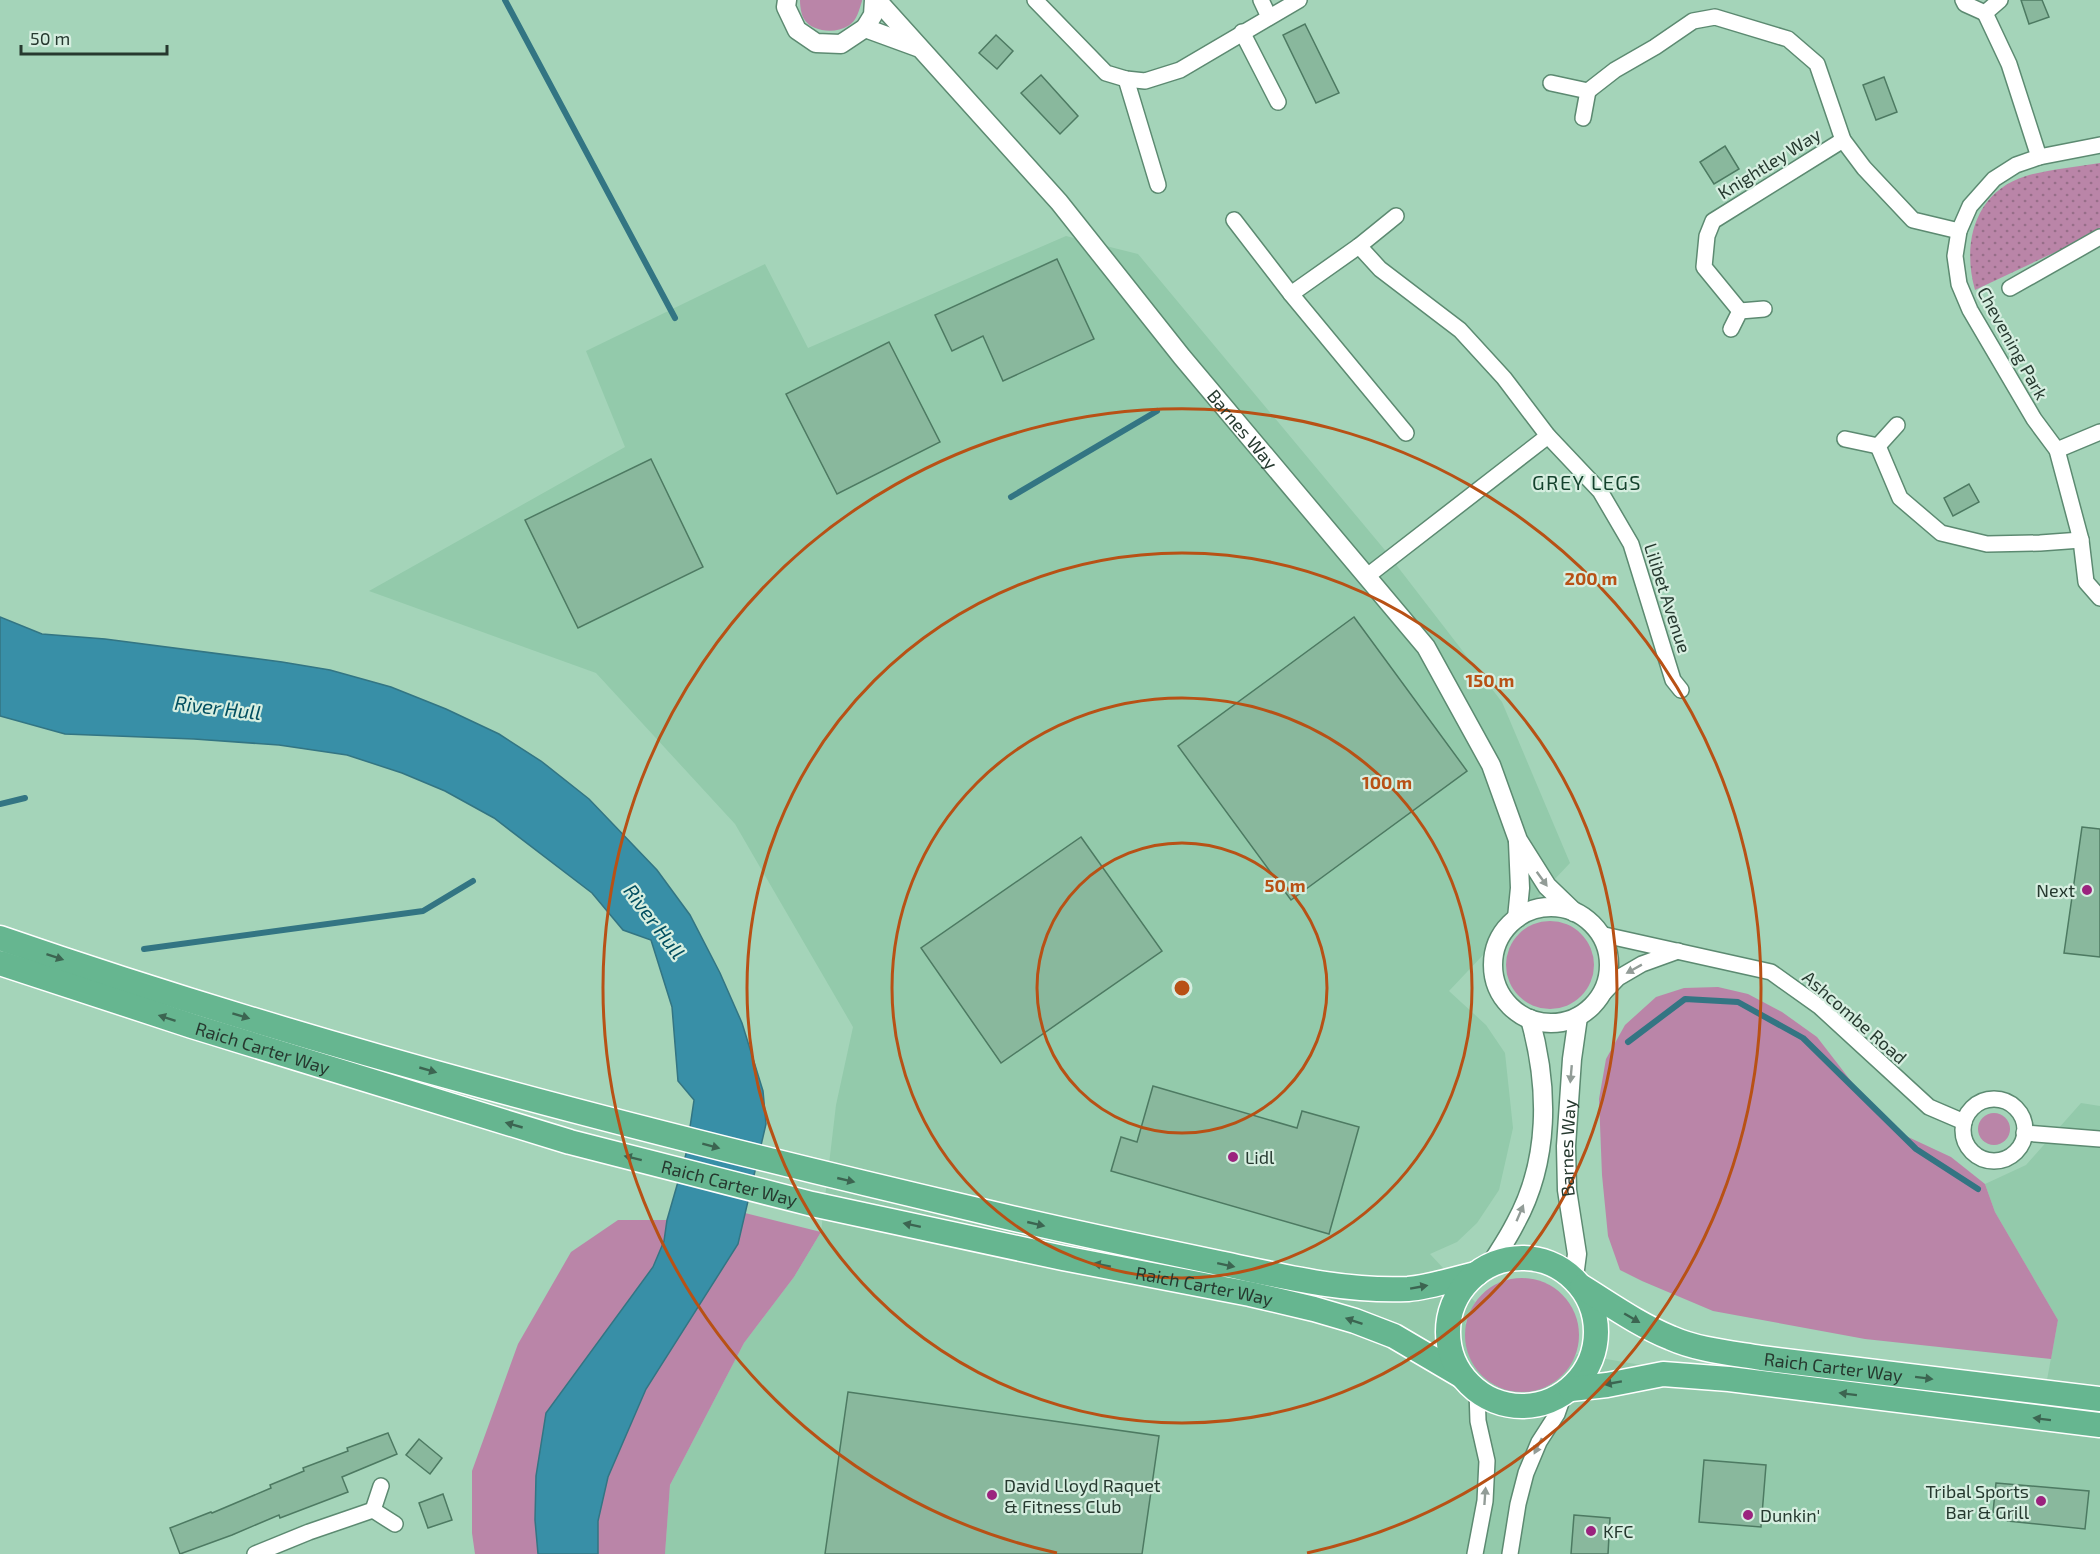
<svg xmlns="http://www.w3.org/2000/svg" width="2100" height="1554" font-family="'Exo 2',sans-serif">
<defs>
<pattern id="park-dots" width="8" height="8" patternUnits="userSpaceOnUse" patternTransform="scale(1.5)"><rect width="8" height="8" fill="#ba85a8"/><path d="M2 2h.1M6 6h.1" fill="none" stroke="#976e89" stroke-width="1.8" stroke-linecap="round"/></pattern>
</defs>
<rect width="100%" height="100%" fill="#a4d4b9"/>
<path fill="#93caab" d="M1066 236 1138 254 1384 549 1502 702 1570 863 1449 991 1486 1025 1505 1053 1513 1128 1499 1190 1477 1223 1457 1242 1430 1254 1475 1302 1465 1324 1561 1377 1577 1354 1682 1372 2042 1407 2058 1320 1995 1212 1985 1184 2026 1165 2081 1103 2100 1106V1554H665L670 1485 744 1343 794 1277 821 1232 836 1105 853 1027 735 824 596 673 369 591 625 447 586 351 765 264 808 348Z"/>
<g fill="#ba85a8">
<path d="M800 0H862V1C859 10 857 21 848 26 835 34 812 32 804 19 801 14 800 6 800 0Z"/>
<circle cx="1550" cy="965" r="44"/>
<path d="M1718 987 1748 994 1782 1012 1817 1037 1861 1094 1906 1136 1951 1157 1985 1184 1995 1212 2058 1320 2051 1359 1865 1339 1713 1311 1642 1281 1620 1270 1608 1236 1602 1175 1599 1099 1606 1059 1625 1025 1656 997 1684 988Z"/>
<circle cx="1994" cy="1129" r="16"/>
<path d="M745 1213 821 1232 794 1277 744 1343 670 1485 665 1554H598V1521L608 1477 646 1389 738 1244Z"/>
<path d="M618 1220H667L664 1241 653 1267 546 1413 536 1476 535 1520 538 1554H475L472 1533V1471L518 1344 571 1252Z"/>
<circle cx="1522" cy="1335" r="57"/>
</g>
<path fill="url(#park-dots)" d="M2100 163V227L2098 232 1975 290C1962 244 1974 192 2026 176 2050 169 2076 167 2100 163Z"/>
<path fill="#388fa7" stroke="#337583" stroke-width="1.5" d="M0 617 42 634 105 639 282 662 330 670 391 687 446 709 499 734 541 761 589 799 657 870 690 915 720 973 742 1023 763 1091 766 1124 738 1244 646 1389 608 1477 598 1521V1554H538L535 1520 536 1476 546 1413 653 1267 664 1241 667 1220 686 1154 694 1100 678 1081 672 1007 651 940 623 930 592 893 494 818 445 791 402 773 347 755 279 745 194 739 65 734 0 716Z"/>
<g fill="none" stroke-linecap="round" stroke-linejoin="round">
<g stroke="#337583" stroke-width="6">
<path d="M505 0 675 318"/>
<path d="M1011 497 1157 411"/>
<path d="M0 804 25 798"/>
<path d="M144 949 423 911 473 881"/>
<path d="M1628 1042 1685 999 1738 1002 1803 1038 1916 1149 1978 1189"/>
</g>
</g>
<g fill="#89b89d" stroke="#4d7a62" stroke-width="1.5">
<path d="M2021 0H2042L2049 17 2029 24Z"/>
<path d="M1305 24 1339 93 1316 103 1283 35Z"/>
<path d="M996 35 1013 51 997 69 979 53Z"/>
<path d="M1041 75 1078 116 1060 134 1021 93Z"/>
<path d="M1884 77 1897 112 1876 120 1863 85Z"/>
<path d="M1725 146 1739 169 1714 184 1700 162Z"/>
<path d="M1057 259 1094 339 1003 381 983 336 952 351 935 315Z"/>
<path d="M889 342 940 442 837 494 786 394Z"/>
<path d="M651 459 703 567 578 628 525 520Z"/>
<path d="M1969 484 1979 502 1953 516 1944 498Z"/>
<path d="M1354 617 1467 771 1291 900 1178 746Z"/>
<path d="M2082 827 2100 829V957L2064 953Z"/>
<path d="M1081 837 1162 951 1001 1063 921 948Z"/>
<path d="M1153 1086 1297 1128 1302 1111 1359 1127 1329 1234 1111 1171 1121 1137 1137 1142Z"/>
<path d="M848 1392 1159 1436 1142 1554H825Z"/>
<path d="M388 1433 397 1454 342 1477 348 1492 280 1518 279 1515 232 1535 180 1554 170 1528 211 1512 212 1513 271 1488 270 1485 304 1471 303 1468 348 1451 347 1448Z"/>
<path d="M419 1439 442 1458 430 1474 406 1455Z"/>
<path d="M1704 1460 1766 1465 1761 1527 1699 1522Z"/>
<path d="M1996 1483 2089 1491 2085 1529 2008 1521V1513L1993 1512Z"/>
<path d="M443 1494 452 1520 428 1528 419 1503Z"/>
<path d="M1574 1515 1610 1518 1608 1554H1571Z"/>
</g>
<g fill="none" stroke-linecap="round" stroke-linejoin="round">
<defs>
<g id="minor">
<path d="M1035 0 1106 73 1126 79 1145 81 1180 70 1299 0"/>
<path d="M1261 0 1269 17"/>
<path d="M1963 0 1965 4 1985 13 2000 0"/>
<path d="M1985 13 2009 64 2039 157"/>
<path d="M1242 32 1278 102"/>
<path d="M1126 79 1158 185"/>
<path d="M1551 83 1588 91 1583 118"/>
<path d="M1588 91 1615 70 1655 47 1693 21 1715 17 1788 39 1817 64 1843 140 1864 168 1913 220 1959 231"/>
<path d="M2100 145 2039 157 2016 165 1994 179 1970 206 1959 231 1955 256 1959 284 1970 310 2034 419 2057 450 2081 540 2086 582 2100 598"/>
<path d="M1396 216 1359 246 1291 294 1406 433"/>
<path d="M1234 220 1291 294"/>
<path d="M1359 246 1380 269 1460 330 1504 378 1548 436 1600 491 1631 544 1673 680 1681 690"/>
<path d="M2010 288 2100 237"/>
<path d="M1740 311 1704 267 1707 236 1713 221 1843 140"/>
<path d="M1731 329 1740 311 1764 309"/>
<path d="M1845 439 1878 446 1897 425"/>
<path d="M1878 446 1900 498 1941 533 1987 544 2040 543 2081 540"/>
<path d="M2057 450 2100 432"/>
<path d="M1366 577 1548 436"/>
<path d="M1600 934 1771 972 1820 1007 1929 1107 1964 1122"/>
<path d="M1598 999 1618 978 1642 964 1678 951"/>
<circle cx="1994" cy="1130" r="31"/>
<path d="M2024 1133 2100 1139"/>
<path d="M381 1486 373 1510 395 1524"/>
<path d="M255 1554 309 1532 373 1510"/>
<path d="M1475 1554 1485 1501 1487 1461 1478 1421 1477 1391"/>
<path d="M1510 1554 1518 1504 1526 1473 1539 1442 1557 1414 1564 1394"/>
</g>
<g id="tertiary">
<path d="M787 0 786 7 797 30 816 43 841 44 865 28 873 15 874 0"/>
<path id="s1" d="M877 0 1059 202 1182 357 1426 647 1491 765 1518 840 1547 886 1574 912"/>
<path d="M865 28 917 47"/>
<circle cx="1551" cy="965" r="58"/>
<path d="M1517 918 1520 888 1518 842"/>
<path d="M1491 1264C1499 1251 1508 1238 1515 1224 1550 1161 1549 1087 1530 1019"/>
<path id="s2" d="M1574 1277 1577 1254 1567 1190 1566 1146 1572 1059 1578 1017"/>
</g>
<g id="trunk">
<path d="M0 938C318 1048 645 1132 973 1209 1055 1229 1137 1246 1219 1263 1282 1276 1344 1292 1408 1289 1431 1287 1454 1279 1476 1274"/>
<path id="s3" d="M0 963 192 1026 570 1142 812 1204 1063 1258 1250 1294 1314 1309 1355 1321 1394 1336 1462 1376"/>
<circle cx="1522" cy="1332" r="74"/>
<path id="s4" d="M1582 1287C1611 1305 1639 1325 1671 1338 1698 1350 1731 1353 1761 1358L2100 1399"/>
<path d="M1571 1389 1607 1385 1663 1374 1729 1379 2100 1425"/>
</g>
</defs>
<use href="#minor" stroke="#5c8a71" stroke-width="18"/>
<use href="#tertiary" stroke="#5c8a71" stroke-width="21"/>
<use href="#trunk" stroke="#fff" stroke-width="27"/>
<use href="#minor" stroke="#fff" stroke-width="15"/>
<use href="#tertiary" stroke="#fff" stroke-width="18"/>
<use href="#trunk" stroke="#66b690" stroke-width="24"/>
</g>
<defs><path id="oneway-solid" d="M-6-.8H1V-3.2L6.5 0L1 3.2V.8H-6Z" transform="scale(1.5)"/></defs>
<g fill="#929c97">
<use href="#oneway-solid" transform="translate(1542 879) rotate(54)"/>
<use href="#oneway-solid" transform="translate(1634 969) rotate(151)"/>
<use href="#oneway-solid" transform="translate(1571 1074) rotate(95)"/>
<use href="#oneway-solid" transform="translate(1520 1213) rotate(-67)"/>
<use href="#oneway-solid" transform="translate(1538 1446) rotate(116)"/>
<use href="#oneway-solid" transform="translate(1485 1496) rotate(-86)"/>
</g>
<g fill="#3c6551">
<use href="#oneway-solid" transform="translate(55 957) rotate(18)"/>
<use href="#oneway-solid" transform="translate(241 1016) rotate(17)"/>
<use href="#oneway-solid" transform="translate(167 1018) rotate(-162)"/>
<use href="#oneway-solid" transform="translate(428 1070) rotate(16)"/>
<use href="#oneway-solid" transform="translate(514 1125) rotate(-164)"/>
<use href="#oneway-solid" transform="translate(711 1146) rotate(15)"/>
<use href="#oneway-solid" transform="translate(633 1158) rotate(-166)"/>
<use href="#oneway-solid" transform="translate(846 1180) rotate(13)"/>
<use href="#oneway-solid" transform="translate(1036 1224) rotate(13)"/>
<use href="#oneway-solid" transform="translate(912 1225) rotate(-168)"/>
<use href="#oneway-solid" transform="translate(1102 1265) rotate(-169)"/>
<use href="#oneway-solid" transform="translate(1226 1265) rotate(12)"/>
<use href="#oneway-solid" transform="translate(1419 1287) rotate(-10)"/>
<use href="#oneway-solid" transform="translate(1632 1318) rotate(30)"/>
<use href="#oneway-solid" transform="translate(1354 1321) rotate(-161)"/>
<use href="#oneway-solid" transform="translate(1924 1378) rotate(7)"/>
<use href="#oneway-solid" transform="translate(1613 1383) rotate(170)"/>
<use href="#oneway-solid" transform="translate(1848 1394) rotate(-173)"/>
<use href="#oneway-solid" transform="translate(2042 1419) rotate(-173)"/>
</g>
<g fill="none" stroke="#b85115" stroke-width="3">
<circle cx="1182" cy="988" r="145"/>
<circle cx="1182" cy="988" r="290"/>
<circle cx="1182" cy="988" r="435"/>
<path d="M1057 1553A579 579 0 1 1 1307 1553"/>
</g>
<g fill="#9b237e" stroke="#d6eee0" stroke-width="2">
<circle cx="2087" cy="890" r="6"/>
<circle cx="1233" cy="1157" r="6"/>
<circle cx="992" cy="1495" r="6"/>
<circle cx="2041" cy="1501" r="6"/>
<circle cx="1748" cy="1515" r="6"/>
<circle cx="1591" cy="1531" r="6"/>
</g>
<g text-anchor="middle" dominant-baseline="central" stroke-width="4.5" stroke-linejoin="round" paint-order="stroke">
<g font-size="18" fill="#26392f" stroke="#d6eee0">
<text transform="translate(1769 163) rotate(-32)">Knightley Way</text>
<text transform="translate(2013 343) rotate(61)">Chevening Park</text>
<text stroke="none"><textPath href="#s1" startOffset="564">Barnes Way</textPath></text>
<text transform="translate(1668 598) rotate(72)">Lilibet Avenue</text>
<text transform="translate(1855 1017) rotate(41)">Ashcombe Road</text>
<text stroke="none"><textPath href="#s3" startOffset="276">Raich Carter Way</textPath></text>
<text stroke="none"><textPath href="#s2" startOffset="130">Barnes Way</textPath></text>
<text stroke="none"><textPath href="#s3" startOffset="762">Raich Carter Way</textPath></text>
<text stroke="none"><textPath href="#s3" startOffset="1248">Raich Carter Way</textPath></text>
<text stroke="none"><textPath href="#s4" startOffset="268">Raich Carter Way</textPath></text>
</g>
<g font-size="18" fill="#26392f" stroke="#d6eee0" text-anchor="start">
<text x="2075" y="890" text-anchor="end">Next</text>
<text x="1245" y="1157">Lidl</text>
<text x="1004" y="1485">David Lloyd Raquet<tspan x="1004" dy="21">&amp; Fitness Club</tspan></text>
<text x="2029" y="1491" text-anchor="end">Tribal Sports<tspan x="2029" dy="21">Bar &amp; Grill</tspan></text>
<text x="1760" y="1515">Dunkin'</text>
<text x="1603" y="1531">KFC</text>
</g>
<g font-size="20" letter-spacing="1.5" fill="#13412c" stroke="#d6eee0">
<text x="1587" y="482">GREY LEGS</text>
</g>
<g font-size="20" font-style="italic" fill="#004e5f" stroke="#d6eee0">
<text transform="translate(218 707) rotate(7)">River Hull</text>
<text transform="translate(655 921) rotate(53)">River Hull</text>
</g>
</g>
<circle cx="1182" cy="988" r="9" fill="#b85115" stroke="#d6eee0" stroke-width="3"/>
<g font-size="18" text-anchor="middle" font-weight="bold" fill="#b85115" stroke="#d6eee0" stroke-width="4.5" stroke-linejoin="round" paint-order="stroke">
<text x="1591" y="585">200 m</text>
<text x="1490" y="687">150 m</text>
<text x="1387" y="789">100 m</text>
<text x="1285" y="892">50 m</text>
</g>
<path d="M21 45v9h146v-9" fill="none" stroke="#26392f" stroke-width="3"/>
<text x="30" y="45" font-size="18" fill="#26392f" stroke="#d6eee0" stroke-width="4.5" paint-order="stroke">50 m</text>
</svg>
